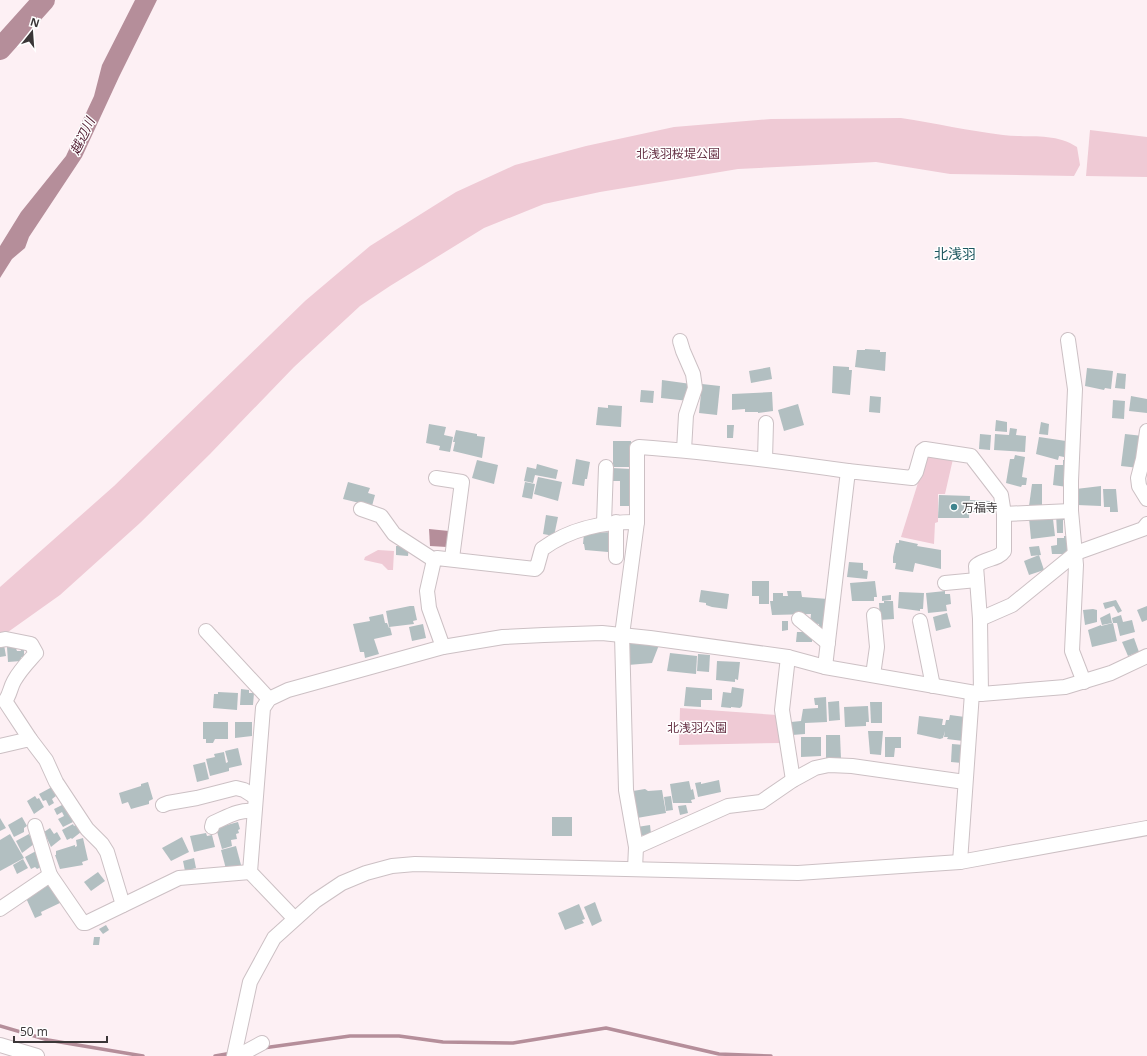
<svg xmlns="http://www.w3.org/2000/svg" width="1147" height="1056" font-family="'Open Sans','Noto Sans JP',sans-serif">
<rect width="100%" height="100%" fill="#fdf0f4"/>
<g fill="#efcad5">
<path d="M901 118C935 123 969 131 1003 135 1029 138 1055 132 1077 147L1080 165 1074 176 950 174 876 162 738 169 600 192 544 204 484 228 390 286 360 306 294 367 210 454 140 523 60 595 8 632H0V587L114 486 305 301 370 246 456 192 515 165 586 146 674 127 771 119Z"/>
<path d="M1090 130 1147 137V177L1086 176Z"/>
<path d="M927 454 953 459 945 494H938V522L935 523 934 544 901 537Z"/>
<path d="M378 550 394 551 393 570H388L382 564 364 560 365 557Z"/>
<path d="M680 708 777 715 781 743 679 745Z"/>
</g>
<g fill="#b58e9a">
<path d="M135 0H157L119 77 82 157 29 237 25 248 12 259 0 278V246L21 212 66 156 94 96 102 65Z"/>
<path d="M429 529 449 531 447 547 430 546Z"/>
</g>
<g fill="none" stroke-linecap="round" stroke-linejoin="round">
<g stroke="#b58e9a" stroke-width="3.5">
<path d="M0 1026 48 1040 143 1056"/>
<path d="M263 1048 350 1036H399L443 1042 513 1043 606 1028 719 1054 771 1056"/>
<path d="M215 1056 232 1053"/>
</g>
<path stroke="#b58e9a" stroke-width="22" d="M0 49 44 0"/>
</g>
<g fill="#b2bfc1">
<path d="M865 349 880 350V352H886L885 371 855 367 857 350H865Z"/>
<path d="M833 366 849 367V370H852L850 395 832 393Z"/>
<path d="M770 367 772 379 751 383 749 371Z"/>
<path d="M1087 368 1113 371 1111 389 1105 388 1104 390 1085 386Z"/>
<path d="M1117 373 1126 374 1125 389 1115 388Z"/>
<path d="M662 380 691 384 689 401 661 398Z"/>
<path d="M702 384 720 386 717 415 699 413Z"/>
<path d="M641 390 654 391 653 403 640 402Z"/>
<path d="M772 392 773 411 758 413V412H745V409L732 410V394Z"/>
<path d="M870 396 881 397 880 413 869 412Z"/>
<path d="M1131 396 1147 399V413L1129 411Z"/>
<path d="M1113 400 1125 401 1124 419 1112 418Z"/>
<path d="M798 404 804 425 784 431 778 410Z"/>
<path d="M608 405 622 406 621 427 596 425 598 407 608 408Z"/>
<path d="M996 420 1007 422V432L995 431Z"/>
<path d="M1041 422 1049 424 1048 435 1039 434Z"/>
<path d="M429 424 446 427 444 435 453 437 450 452 439 450 440 446 426 443Z"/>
<path d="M727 425H734L733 438H727Z"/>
<path d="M1010 428 1017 429 1016 435 1026 436 1025 452 994 450 995 434 1009 435Z"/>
<path d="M456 430 477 434V436L485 437 482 458 453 451 455 442H453Z"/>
<path d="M980 434 991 435 990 450 979 449Z"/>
<path d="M1125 434 1143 436 1139 468 1121 466Z"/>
<path d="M1039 437 1066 441 1064 457 1059 456 1058 460 1036 454Z"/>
<rect x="613" y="441" width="18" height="26"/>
<path d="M1015 455 1025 457 1022 477 1027 478 1026 485H1022L1021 487 1006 483 1010 459H1014Z"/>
<path d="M576 459 590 462 587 479H585L584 486 572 484Z"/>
<path d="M477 460 498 465 494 484 472 478Z"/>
<path d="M1063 460H1069L1067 487 1053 485 1055 465H1063Z"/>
<path d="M537 464 558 470 556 479 535 475 533 483 524 481 527 467 536 469Z"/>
<path d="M612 468 631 469 633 506H620V481H609Z"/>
<path d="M538 477 562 482 558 501 534 494Z"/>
<path d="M348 482 370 488 368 493 375 495 372 506 343 499Z"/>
<path d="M525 482 535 484 532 499 522 497Z"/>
<path d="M1032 484H1042V507L1029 506Z"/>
<path d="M1101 486V506L1077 505 1076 489Z"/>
<path d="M1103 489H1116L1118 512H1110V507H1104Z"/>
<path d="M939 495 970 496 969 518H938Z"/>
<path d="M970 500 990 501 989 512H970Z"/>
<path d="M1056 514H1063L1067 520H1063V533H1057Z"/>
<path d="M546 515 558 517 554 536 543 534Z"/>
<path d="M1042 517 1043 520 1053 519 1055 536 1031 539 1029 518Z"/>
<path d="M614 532 615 549H608V552L585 550 584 544H583L584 533Z"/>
<path d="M1064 536H1068L1067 554H1052L1051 546 1057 545V538H1064Z"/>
<path d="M899 540 918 544 917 546 941 550V569L915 563 913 572 895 569 896 563H893V557L896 543H899Z"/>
<path d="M396 546H409L408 556 396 555Z"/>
<path d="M1039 546 1041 555 1031 556 1029 547Z"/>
<path d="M1039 555 1044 570 1029 575 1024 561Z"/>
<path d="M849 562 863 563V570L868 571 867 579 847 577Z"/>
<path d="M752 581H769V604H759V596H752Z"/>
<path d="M875 581 877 597H874V601H852L850 583Z"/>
<path d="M701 590 729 594 727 609 712 607 706 605V603L699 602Z"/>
<path d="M787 591H801L802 597 828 599 824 632 818 631 819 624 810 623 811 614 772 615 770 601H773V593H783V596H788Z"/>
<path d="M945 591V594H950L951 604 946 605 947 611 928 613 926 593Z"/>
<path d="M899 592 924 593 923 609H920V611L898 608Z"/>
<path d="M891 595V600L882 601V596Z"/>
<path d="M1116 600 1122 611 1118 613 1114 606 1105 609 1103 603Z"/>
<path d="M884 601H893L894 619 880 620 879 603H884Z"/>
<path d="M410 606H414L417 620 413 621 414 624 389 627 386 611Z"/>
<path d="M1147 606V620L1142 622 1137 610Z"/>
<path d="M1093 609 1097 610V622L1085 625 1083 610Z"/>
<path d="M947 613 951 627 936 631 933 617Z"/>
<path d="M1110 613 1112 623 1102 625 1100 618Z"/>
<path d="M383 614 385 623H387L389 628 390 627 392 635 374 639 379 654 365 658 364 652H360L353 624 370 621 369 617Z"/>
<path d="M1121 615 1123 622 1132 620 1135 632 1120 636 1117 623H1113L1112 618Z"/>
<path d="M782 621H788V630L782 631Z"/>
<path d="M1113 623 1117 641 1092 647 1088 630 1101 625V626Z"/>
<path d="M423 624 426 638 412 641 409 627Z"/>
<path d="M797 632H812V642H796Z"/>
<path d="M1134 638 1139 652 1128 656 1122 642Z"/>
<path d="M629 644H653L659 645 652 663 628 665Z"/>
<path d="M0 645H4L6 656 0 657Z"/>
<path d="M15 646 17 651H21L20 648H24V657H21V661L8 662 7 647Z"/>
<path d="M670 653 697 656 696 674 667 671Z"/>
<path d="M698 654 710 655 709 672 697 671Z"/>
<path d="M717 661 740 662 738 680 735 679V682L716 680Z"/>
<path d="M686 687 712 689V700H701V707L684 706Z"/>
<path d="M732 687 744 689 742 706 740 708 731 707V708L721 707 723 692 731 693Z"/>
<path d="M241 689 249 690V693H254L253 705H240Z"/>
<path d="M218 692 238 693 237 710 213 708 214 694H218Z"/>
<path d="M826 697 827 722 805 723V734L792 735 791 722 801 721 803 709 818 708V705H815L814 698Z"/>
<path d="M839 701 840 720 829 721 828 702Z"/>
<path d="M870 702H882V723H871Z"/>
<path d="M868 706 869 722H866V726L845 727 844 707Z"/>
<path d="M950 715 965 717 963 741 947 739 948 737H944L945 731 943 738 940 739 917 734 919 716 943 719 942 725H945L946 720H949Z"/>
<path d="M203 722H228V739H215L213 743H206V739H203Z"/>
<path d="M235 722H252V736L235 738Z"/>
<path d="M868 731H883L881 755 870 754Z"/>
<path d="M826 735H840L841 759H826Z"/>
<path d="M801 737H821V756L801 757Z"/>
<path d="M885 737H901V748H895L894 757H885Z"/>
<path d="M952 744 964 745 962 763 951 762Z"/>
<path d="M238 748 242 765 229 768V771L210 776 206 759 215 757 214 754 224 752 226 763 228 762 225 751Z"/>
<path d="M205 762 209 779 197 782 193 765Z"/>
<path d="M719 780 721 792 698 797 695 783 701 782V784Z"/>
<path d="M689 781 691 790 693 789 695 799 691 800 692 803H673L670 784Z"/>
<path d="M148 782 153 799 149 801V804L131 809 128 802 122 804 119 793 141 786V784Z"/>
<path d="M52 787 56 796 52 799 54 803 49 806 46 800 43 801 39 794Z"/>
<path d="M645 789 648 791 662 790 666 813 637 818 633 791Z"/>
<path d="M35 796 37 799 39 798 44 807 34 814 27 801Z"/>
<path d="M671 796 673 810 666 811 664 797Z"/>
<path d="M64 804 73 822 63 827 58 819 64 816 62 812 57 815 54 809Z"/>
<path d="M686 805 688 813 680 815 678 806Z"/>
<path d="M22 817 27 826 24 828V832L14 837 8 825Z"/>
<rect x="552" y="817" width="20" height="19"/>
<path d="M0 818 6 828 0 831Z"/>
<path d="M238 822 240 829 238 830 239 833 236 834 237 839 231 840 232 846 222 849 216 828Z"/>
<path d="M73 824 74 826 77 824 81 832 72 839 71 838 67 840 62 830Z"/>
<path d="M650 825 651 834 639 836 637 827Z"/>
<path d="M50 828 54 834 57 832 61 839 51 847 44 832Z"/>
<path d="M206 833 207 836 212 835 215 847 194 852 190 836Z"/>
<path d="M10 834 24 858 0 871V840Z"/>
<path d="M29 834 34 844 22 853 16 841Z"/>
<path d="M182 837 189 852 171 861 162 848Z"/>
<path d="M83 838 88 860 82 862 83 865 60 869 55 855H56V851L75 845V847L77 846 76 840Z"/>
<path d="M236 846 241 865 226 869 221 850Z"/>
<path d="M36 851 43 866 37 869 35 867 31 869 25 857Z"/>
<path d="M194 858 196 868 185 871 183 861Z"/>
<path d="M23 859 28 868 17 874 13 865Z"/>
<path d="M98 872 105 881 91 891 84 882Z"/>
<path d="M49 884 62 902 41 912 42 915 35 918 26 898V895Z"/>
<path d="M595 902 602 921 592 926 584 907Z"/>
<path d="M579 904 585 919 582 920 584 923 565 930 558 913Z"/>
<path d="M106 925 109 930 103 934 99 929Z"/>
<path d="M94 937H100L99 945H93Z"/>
</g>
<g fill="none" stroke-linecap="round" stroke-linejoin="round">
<defs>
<g id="minor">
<path d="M1068 340 1075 389 1071 481V511L1076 565 1072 651 1084 682"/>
<path d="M680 341 683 351 693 374 695 388 686 415 684 450"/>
<path d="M1147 431 1143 459 1138 478 1139 486 1147 499"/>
<path d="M765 459 766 423"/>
<path d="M436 478 462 482 452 558"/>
<path d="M361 509 381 516 394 534 434 560"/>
<path d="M1004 514 1071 511"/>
<path d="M616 522V557"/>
<path d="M604 523 606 467"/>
<path d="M945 583 977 580"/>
<path d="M799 619 828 643"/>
<path d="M980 619 1012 605 1076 553 1143 529 1147 524"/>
<path d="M920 621 933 686"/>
<path d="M206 631 269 699"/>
<path d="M0 640 6 639 31 644 36 653C28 662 20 670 14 681 10 688 10 695 5 701L30 739"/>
<path d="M443 647 429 608 428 599 427 591 434 560 437 558 535 569 537 567 542 549C571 528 603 522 637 522"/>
<path d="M788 657 782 710 793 780"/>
<path d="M825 667 848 471 912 478 916 472 922 451 925 449 971 456 1001 495 1004 514V551C998 560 984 558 976 566L980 619 981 694"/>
<path d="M873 675 877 647 874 615"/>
<path d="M0 746 30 739 46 760 56 782 87 829 102 844 107 852 123 905"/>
<path d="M163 805 168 803 197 798 236 788 244 790 255 797"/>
<path d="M35 826 50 875"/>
<path d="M212 827 213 823C227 817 239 809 254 811"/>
<path d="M636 847 728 806 761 802 793 780 815 768 829 765 852 766 965 782"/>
<path d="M960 862 972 693"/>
<path d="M635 869 636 847 626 790 622 635 637 522V448L639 447C709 452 778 461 848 471"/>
<path d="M0 909 50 875 83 923H86L179 878 250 872"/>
<path d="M294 918 250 872 263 708 269 699 288 690 443 647 503 637 544 635 602 633 650 638 788 657 825 667 981 694 1065 687 1111 673 1147 656"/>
<path d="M0 1045 37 1056"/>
<path d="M234 1056 250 982 274 938 315 901 342 883 366 873 392 866 415 864 798 873 960 862 1147 828"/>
<path d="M238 1056 262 1043"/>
</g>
</defs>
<use href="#minor" stroke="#ccc0c4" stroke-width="16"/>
<use href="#minor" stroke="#fff" stroke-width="14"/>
</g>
<circle fill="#3e848e" stroke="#fff" stroke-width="1.5" cx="954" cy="507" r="4"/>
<g text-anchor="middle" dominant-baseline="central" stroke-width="3" stroke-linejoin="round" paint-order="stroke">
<g font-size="12" fill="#653044" stroke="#fff">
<text x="678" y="153">北浅羽桜堤公園</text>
<text x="697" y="727">北浅羽公園</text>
</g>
<g font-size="12" fill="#3a3637" stroke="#fff" text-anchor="start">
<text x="962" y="507">万福寺</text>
</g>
<g font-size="13" font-style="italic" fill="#532034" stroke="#fff">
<text transform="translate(82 136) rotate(-64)">越辺川</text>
</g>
<g font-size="14" fill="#1d575f" stroke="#fff">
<text x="955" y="253">北浅羽</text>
</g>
</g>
<g transform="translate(32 32) rotate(17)" stroke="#ffffff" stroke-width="3" paint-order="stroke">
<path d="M0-3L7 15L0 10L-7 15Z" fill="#3a3637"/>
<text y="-6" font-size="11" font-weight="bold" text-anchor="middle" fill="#3a3637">N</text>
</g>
<path d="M14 1036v6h93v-6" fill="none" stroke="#3a3637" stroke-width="2"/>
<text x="20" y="1036" font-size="12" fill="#3a3637" stroke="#ffffff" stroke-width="3" paint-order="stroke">50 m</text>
</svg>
